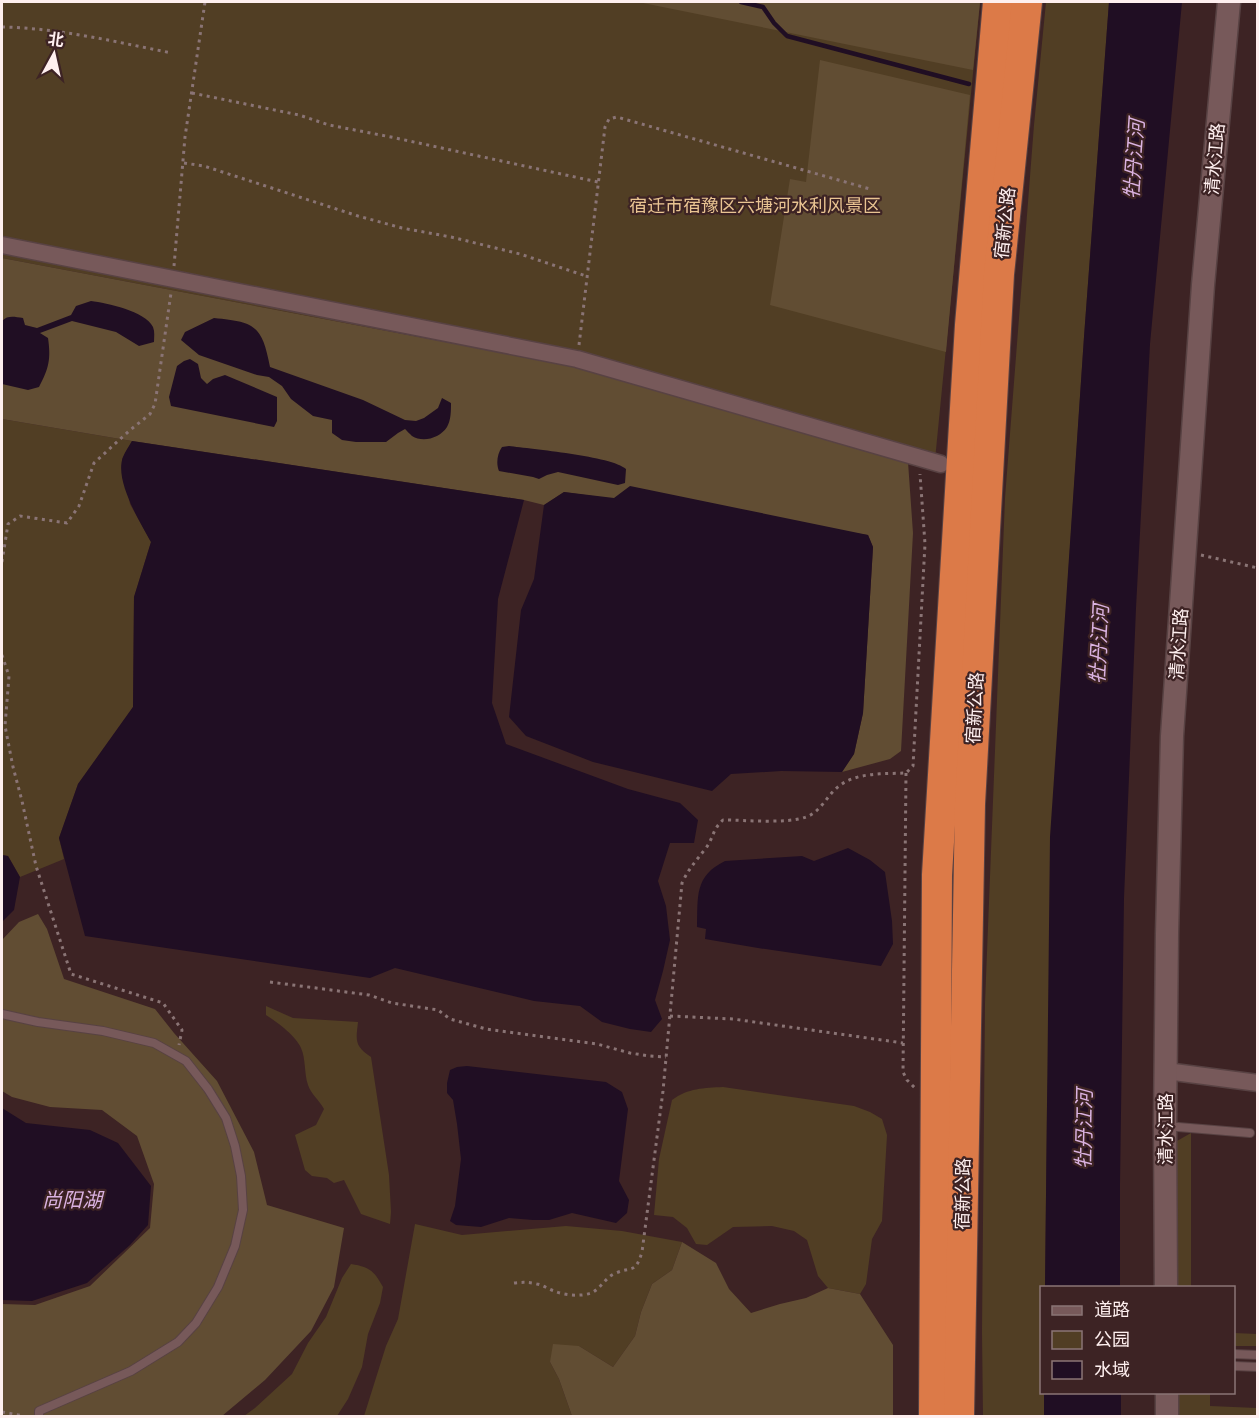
<svg xmlns="http://www.w3.org/2000/svg" width="1259" height="1418" font-family="'Fira Sans','Noto Sans SC',sans-serif">
<rect width="100%" height="100%" fill="#3d2324"/>
<g fill="#513e24">
<path d="M2 2H980L934 470 578 367 2 258Z"/>
<path d="M1046 2H1109L1084 337 1068 578 1047 1103 1045 1287 1042 1288V1392L1044 1393V1416H983L982 1332 985 1003 1005 498 1034 125Z"/>
<path d="M2 419 132 441 122 459 130 504 151 542 134 597 133 707 78 784 59 838 64 859 20 877 8 856 2 855Z"/>
<path d="M266 1006 293 1018 358 1022C356 1040 354 1046 371 1057L389 1175 391 1212 390 1224 361 1214 344 1180 334 1183 327 1178 312 1176 305 1170 295 1135 316 1125 324 1109C319 1100 311 1094 308 1085 304 1073 306 1059 301 1048 296 1036 277 1022 266 1015Z"/>
<path d="M723 1087 854 1106 870 1112 882 1119 887 1135 882 1221 872 1239 866 1284 860 1294 828 1288 818 1276 807 1240 794 1231 772 1226 733 1227 707 1245 696 1244 687 1228 673 1217 654 1215 659 1159 672 1100C688 1088 704 1088 723 1087Z"/>
<path d="M1191 1133V1287H1174V1145L1177 1141Z"/>
<path d="M415 1224 462 1235 566 1226 622 1231 682 1242 672 1270 652 1284 641 1312 635 1336 613 1367 579 1346 550 1362 559 1379 572 1416H364L386 1346 398 1319Z"/>
<path d="M351 1264C370 1267 374 1271 383 1287L380 1303 368 1334 362 1367 348 1399 337 1416H244L255 1408 292 1374 308 1343 326 1317 342 1278Z"/>
<path d="M1234 1333 1257 1334V1346H1234Z"/>
<path d="M1181 1393H1210V1406L1257 1408V1416H1177V1399L1179 1394Z"/>
</g>
<g fill="#614d33">
<path d="M638 2H980L973 70Z"/>
<path d="M820 60 970 95 946 352 770 305 790 179 806 182Z"/>
<path d="M2 258 578 367 908 462 913 533 901 751 890 759 842 772 854 754 863 713 873 547 868 535 564 492 544 505 524 500 132 441 2 419Z"/>
<path d="M38 914 47 929 64 979 155 1009 174 1033 217 1081 254 1152 267 1205 344 1228 334 1287 311 1331 265 1380 222 1416H2V1304L35 1305 90 1286 150 1228 154 1184 137 1136 102 1110 50 1107 12 1097 2 1091V940L19 922Z"/>
<path d="M682 1242 716 1263 729 1289 751 1313 780 1304 806 1298 828 1288 860 1294 893 1345V1416H572L559 1379 550 1362 553 1344 579 1346 613 1367 635 1336 641 1312 652 1284 672 1270Z"/>
</g>
<g fill="#200e23">
<path d="M1109 2H1182L1150 344 1136 608 1124 898 1120 1184V1287H1045L1050 837 1084 337Z"/>
<path d="M91 301C107 303 145 311 153 327 155 332 154 337 154 342L139 346 116 332 72 321 40 333 48 338C51 359 49 368 39 387L28 390 2 384V321C8 315 14 317 23 318L25 325 37 328 71 315 76 306Z"/>
<path d="M214 318C256 322 262 326 270 367L363 400 405 420 416 421 424 418 438 408 442 398 451 403C451 411 451 420 447 427 440 438 423 443 412 436 412 436 406 430 405 429L398 433 386 442H356L342 440 332 433V420L313 416 291 399 282 386 269 377 257 375 199 355 181 340 185 332Z"/>
<path d="M190 359 198 364 201 378 207 384 213 379 225 375 277 397V421L274 427 171 406 169 397 177 366 184 361Z"/>
<path d="M132 441 524 500 498 599 492 703 506 744 628 789 680 803 698 820 694 843H670L658 881 666 906 670 940 663 971 655 1000 662 1019 651 1032 630 1029 602 1022 580 1006 534 1001 395 968 370 978 85 936 59 838 78 784 133 707 134 597 151 542C140 522 114 480 123 457 125 452 129 446 132 441Z"/>
<path d="M509 446C531 449 612 456 626 469L625 483 618 485 558 472 547 475 539 479 533 477 499 471C496 464 497 454 502 447Z"/>
<path d="M630 486 868 535 873 547 863 713 854 754 842 772 781 771 731 774 712 791 593 762 526 736 509 717 521 610 534 579 544 505 564 492 614 498Z"/>
<path d="M848 848 870 860 885 872 892 921 893 944 881 966 758 948 705 939 706 929 697 927C698 897 694 876 725 861L802 856 814 861Z"/>
<path d="M2 855 8 856 20 877 14 910 2 922Z"/>
<path d="M467 1066 606 1082 622 1092 628 1109 619 1181 629 1200 627 1213 616 1223 572 1213 549 1220H533L509 1218 481 1227 456 1225 450 1221 455 1206 461 1159 457 1124 453 1100 447 1093V1083L450 1070 457 1067Z"/>
<path d="M2 1108 26 1123 90 1130 118 1143 151 1186 148 1225 130 1245 87 1283 32 1301 2 1300Z"/>
<rect x="1044" y="1393" width="77" height="23"/>
</g>
<g fill="none" stroke-linecap="round" stroke-linejoin="round">
<path stroke="#200e23" stroke-width="4.5" d="M741 2 763 7 774 23 787 36 969 84"/>
<defs>
<g id="lane">
<path d="M2 1014 38 1022 103 1031 154 1043 186 1061 208 1089 226 1118 235 1146 241 1176 243 1210 235 1246 218 1287 196 1323 178 1342 131 1371 39 1411V1416"/>
<path d="M1166 1126 1250 1133"/>
<path d="M1234 1354 1258 1355"/>
<path d="M1234 1366 1258 1367"/>
</g>
<g id="street">
<path d="M2 245 577 359 941 464"/>
<path d="M1166 1071 1258 1083"/>
</g>
<g id="secondary">
<path d="M1166 1288 1165 1126 1167 934 1172 736 1203 285 1229 2"/>
<path d="M1167 1416V1392"/>
</g>
<g id="highway">
<path d="M934 1416 937 875 970 325 998 2"/>
<path d="M959 1416 970 804 999 274 1027 2"/>
</g>
</defs>
<use href="#lane" stroke="#584243" stroke-width="10"/>
<use href="#street" stroke="#584243" stroke-width="19"/>
<use href="#secondary" stroke="#584243" stroke-width="25"/>
<use href="#highway" stroke="#584243" stroke-width="32"/>
<g stroke="#8a7475" stroke-width="3" stroke-dasharray="3 4.5" stroke-linecap="butt">
<path d="M2 27C59 28 116 42 172 53"/>
<path d="M192 93 299 115 329 125 391 137 598 182"/>
<path d="M184 163 204 166 358 216 402 228 451 237 520 254 586 276"/>
<path d="M174 266 185 137 205 2"/>
<path d="M579 345 605 127 609 119 617 117 870 189"/>
<path d="M1201 555 1258 568"/>
<path d="M2 562 8 524 20 516 67 523 79 506 94 463 129 431 150 414 155 404 171 293"/>
<path d="M2 655 9 676 5 726 13 767 22 801 36 866 71 974 163 1003 182 1030 179 1045"/>
<path d="M906 773 903 1072 907 1080 915 1088"/>
<path d="M270 982 369 995 392 1003 438 1010 450 1019 486 1029 597 1044 630 1053 649 1056 666 1057"/>
<path d="M670 1016 733 1019 903 1043"/>
<path d="M514 1283C522 1282 529 1282 537 1284 543 1285 548 1289 554 1291 564 1295 580 1297 591 1293 601 1289 605 1277 616 1273 633 1266 635 1274 642 1252L663 1091 682 883C689 868 696 861 706 848 714 837 712 830 723 820 746 820 786 824 806 817 821 812 827 795 839 786 857 772 884 774 906 773L913 766 925 544 920 474"/>
<path d="M2 1412 24 1416"/>
</g>
<use href="#lane" stroke="#77595a" stroke-width="8"/>
<use href="#street" stroke="#77595a" stroke-width="16"/>
<use href="#secondary" stroke="#77595a" stroke-width="22"/>
<use href="#highway" stroke="#dc7a48" stroke-width="30"/>
</g>
<g text-anchor="middle" dominant-baseline="central" stroke-width="4.5" stroke-linejoin="round" paint-order="stroke">
<g font-size="18" fill="#feefef" stroke="#3d2324">
<text transform="translate(1215 159) rotate(-85)">清水江路</text>
<text transform="translate(1005 223) rotate(-84)">宿新公路</text>
<text transform="translate(1179 644) rotate(-86)">清水江路</text>
<text transform="translate(975 708) rotate(-87)">宿新公路</text>
<text transform="translate(1166 1129) rotate(-90)">清水江路</text>
<text transform="translate(963 1194) rotate(-89)">宿新公路</text>
</g>
<g font-size="18" fill="#e9c492" stroke="#3d2324">
<text x="755" y="206">宿迁市宿豫区六塘河水利风景区</text>
</g>
<g font-size="20" font-style="italic" fill="#dab2e1" stroke="#3d2324">
<text transform="translate(1134 159) rotate(-86)">牡丹江河</text>
<text transform="translate(1099 644) rotate(-87)">牡丹江河</text>
<text transform="translate(1084 1129) rotate(-89)">牡丹江河</text>
<text x="72" y="1200">尚阳湖</text>
</g>
</g>
<rect width="1259" height="1418" fill="none" stroke="#feefef" stroke-width="6"/>
<rect x="1040" y="1286" width="195" height="108" fill="#3d2324" stroke="#8a7575" stroke-width="1.5"/>
<rect x="1052" y="1306" width="30" height="9" fill="#77595a" stroke="#8a7575" stroke-width="1.5"/>
<text x="1094" y="1316" font-size="18" fill="#feefef">道路</text>
<rect x="1052" y="1331" width="30" height="18" fill="#513e24" stroke="#8a7575" stroke-width="1.5"/>
<text x="1094" y="1346" font-size="18" fill="#feefef">公园</text>
<rect x="1052" y="1361" width="30" height="18" fill="#200e23" stroke="#8a7575" stroke-width="1.5"/>
<text x="1094" y="1376" font-size="18" fill="#feefef">水域</text>
<g transform="translate(54 54) rotate(8)" stroke="#3d2324" stroke-width="4.5" paint-order="stroke">
<path d="M0-4.5L10 22L0 15L-10 22Z" fill="#feefef"/>
<text y="-9" font-size="16" font-weight="bold" text-anchor="middle" fill="#feefef">北</text>
</g>
</svg>
